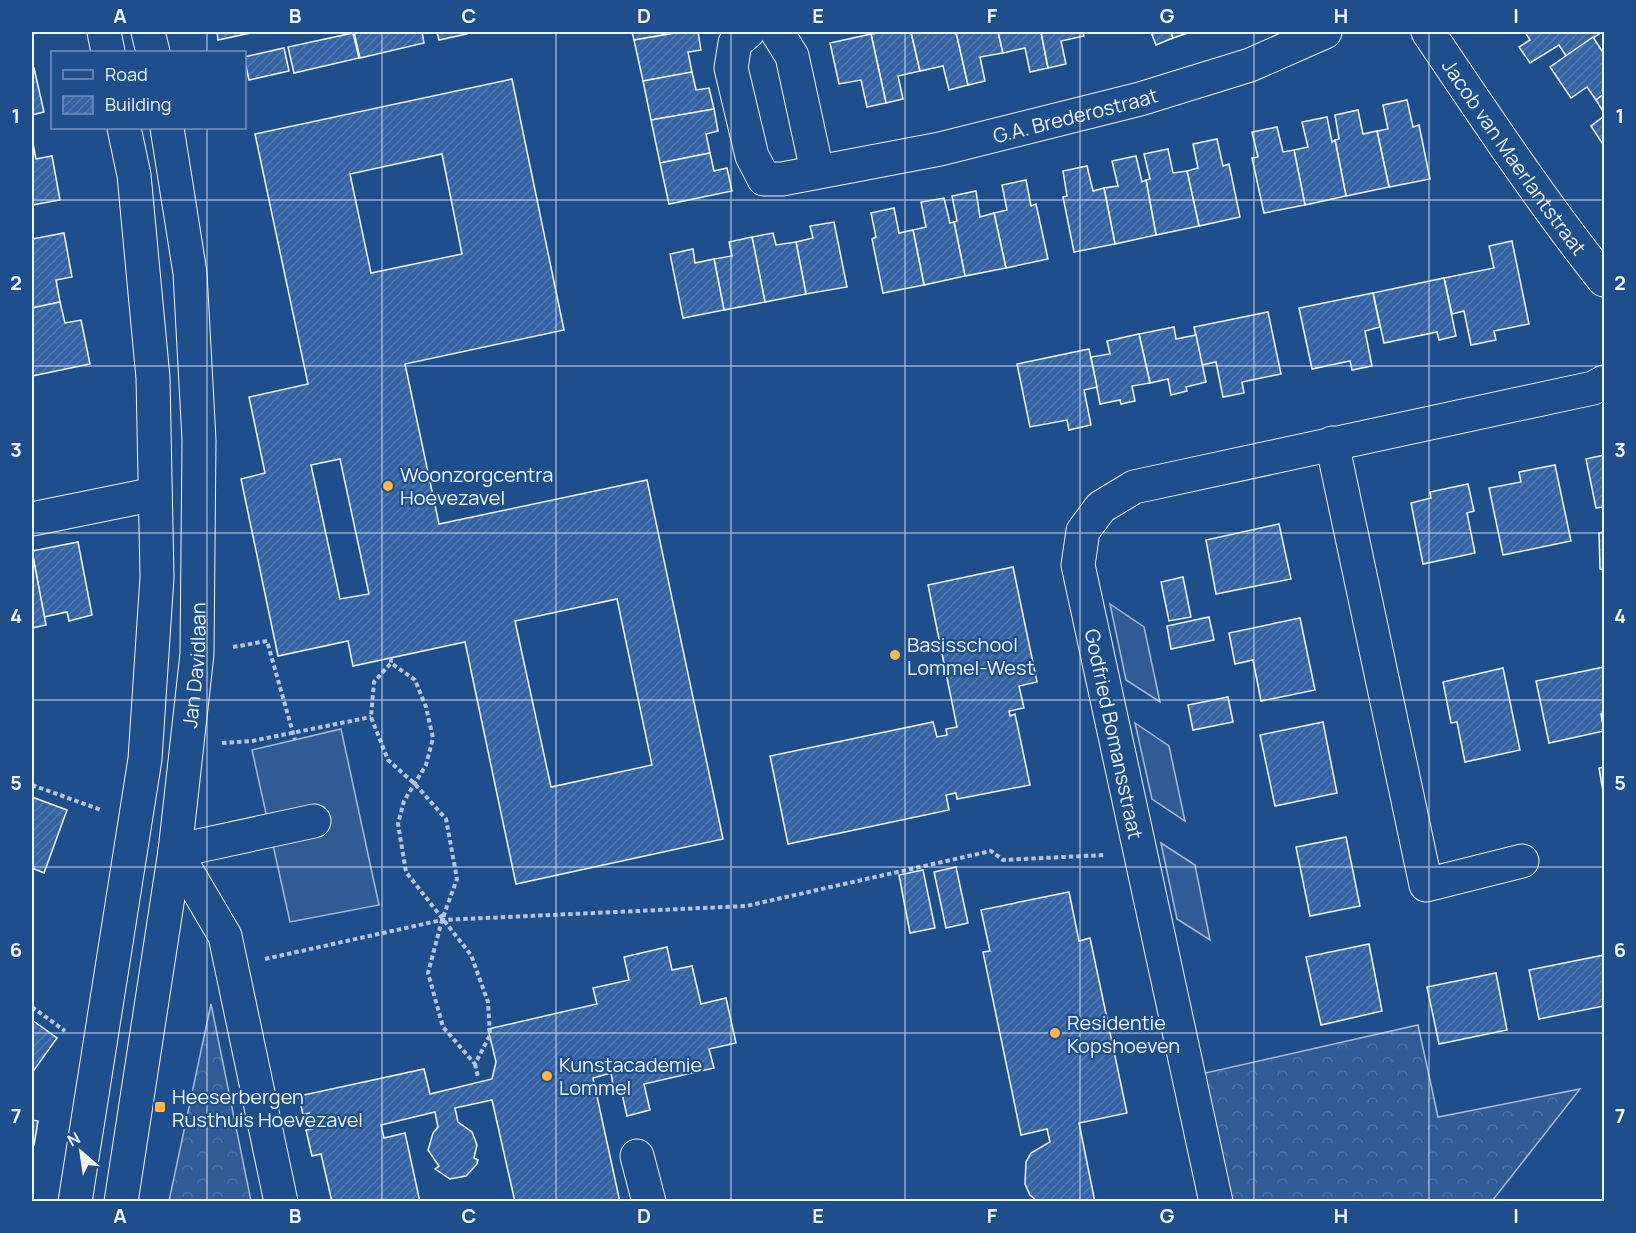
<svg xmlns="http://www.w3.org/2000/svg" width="1636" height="1233" font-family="Manrope,sans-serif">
<defs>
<pattern id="forest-crowns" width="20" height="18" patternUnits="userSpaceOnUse" patternTransform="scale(1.5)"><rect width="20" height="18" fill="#305b95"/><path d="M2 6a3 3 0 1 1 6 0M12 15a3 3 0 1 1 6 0" fill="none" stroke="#4e73a5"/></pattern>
<pattern id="building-hatch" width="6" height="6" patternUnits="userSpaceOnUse" patternTransform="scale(1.5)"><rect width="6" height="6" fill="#3563a3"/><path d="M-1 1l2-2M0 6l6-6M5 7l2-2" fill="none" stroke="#537ab1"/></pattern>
</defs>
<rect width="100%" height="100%" fill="#1f4e8c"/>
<g fill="url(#forest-crowns)" stroke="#a8bbd7" stroke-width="1.5">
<path d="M211 1004 251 1201H169Z"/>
<path d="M1418 1025 1438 1117 1580 1089 1492 1201 1228 1202 1201 1074Z"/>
</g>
<g fill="#305b95" stroke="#a8bbd7" stroke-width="1.5">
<path d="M1110 604 1144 627 1160 702 1126 680Z"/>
<path d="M1135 723 1169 746 1185 821 1152 799Z"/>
<path d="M341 729 379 905 290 922 252 750Z"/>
<path d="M1161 843 1195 865 1210 940 1177 919Z"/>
</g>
<g fill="url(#building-hatch)" stroke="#f2f6ff" stroke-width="1.5" fill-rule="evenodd">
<path d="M217 32H255L218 40Z"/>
<path d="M354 32H422L424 43 360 58Z"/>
<path d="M437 32H467V34L439 40Z"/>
<path d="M632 32H681L634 40Z"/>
<path d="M681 32H698L701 50 688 52 692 72 643 81 634 40Z"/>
<path d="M884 32H911L920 71 898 76 903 99 886 103 871 34Z"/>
<path d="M911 32H956L968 85 949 90 943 66 920 71Z"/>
<path d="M956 32H998L1003 53 980 57 985 81 968 85Z"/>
<path d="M998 32H1041L1048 68 1030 72 1025 48 1003 53Z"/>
<path d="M1041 32H1083L1084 36 1061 41 1066 64 1048 68Z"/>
<path d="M1151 32H1171L1173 38 1156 45Z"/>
<path d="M1171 32H1191L1173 38Z"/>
<path d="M1525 32H1602L1566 56 1559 45 1530 63 1519 47 1530 40Z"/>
<path d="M353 33 359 58 294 73 288 47Z"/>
<path d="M871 34 886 103 867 107 861 80 839 84 830 43Z"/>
<path d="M1593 37 1604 54V94L1596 100 1587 87 1571 98 1550 67Z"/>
<path d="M284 48 289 71 249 80 244 57Z"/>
<path d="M32 68H34L44 112 32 115Z"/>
<path d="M692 72 696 90 709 88 714 109 651 120 643 81Z"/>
<path d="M512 79 564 330 405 364 439 524 647 480 723 839 516 884 465 642 353 666 348 641 278 656 241 479 265 473 249 397 308 384 255 134ZM442 154 462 254 371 273 350 174ZM340 459 369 594 340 599 311 465ZM617 599 652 765 551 787 515 621Z"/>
<path d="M1604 94V113L1596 100Z"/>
<path d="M1407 100 1413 127 1419 125 1430 179 1389 187 1377 131 1388 129 1383 105Z"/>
<path d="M714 109 718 131 706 134 710 153 660 163 651 120Z"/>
<path d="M1358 110 1363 134 1377 131 1389 187 1346 196 1335 140 1339 139 1335 115Z"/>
<path d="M1604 116V146L1591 126Z"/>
<path d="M1327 117 1332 142 1335 140 1346 196 1305 205 1294 150 1308 147 1302 122Z"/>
<path d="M1277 127 1283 152 1294 150 1305 205 1264 213 1252 158 1258 157 1252 132Z"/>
<path d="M32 139 36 159 52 156 60 200 32 205Z"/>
<path d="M1217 139 1223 166 1229 164 1240 217 1199 226 1187 171 1198 168 1193 144Z"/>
<path d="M1168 149 1173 173 1187 171 1199 226 1156 235 1146 180 1150 179 1144 154Z"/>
<path d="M710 153 714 171 727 168 732 191 669 204 660 163Z"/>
<path d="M1136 156 1142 182 1146 180 1156 235 1115 244 1104 188 1118 186 1112 161Z"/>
<path d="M1087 166 1093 191 1104 188 1115 244 1074 252 1063 197 1067 196 1063 171Z"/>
<path d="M1026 180 1031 206 1036 204 1048 259 1006 268 994 213 1007 210 1002 185Z"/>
<path d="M976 191 980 217 994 213 1006 268 965 276 954 222 957 221 952 196Z"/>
<path d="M944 198 950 223 954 222 965 276 924 285 913 230 926 227 921 202Z"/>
<path d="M894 208 899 233 913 230 924 285 883 293 872 239 876 237 871 213Z"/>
<path d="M834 222 847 287 806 294 796 242 813 238 810 226Z"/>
<path d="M64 233 72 277 56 280 60 302 32 308V239Z"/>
<path d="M773 233 776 245 796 242 806 294 765 302 752 237Z"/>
<path d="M752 237 765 302 724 310 714 259 732 256 729 242Z"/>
<path d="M1512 241 1529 324 1494 331 1496 340 1471 345 1464 311 1452 314 1444 278 1494 268 1489 246Z"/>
<path d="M693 249 695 263 714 259 724 310 683 318 670 254Z"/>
<path d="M1444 278 1456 336 1439 340 1437 332 1384 343 1373 293Z"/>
<path d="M1373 293 1380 327 1365 331 1372 366 1352 370 1350 361 1312 369 1299 308Z"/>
<path d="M60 302 65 323 81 320 90 364 32 376V308Z"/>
<path d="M1268 312 1281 374 1242 382 1244 393 1223 397 1216 362 1202 365 1194 327Z"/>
<path d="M1174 327 1176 339 1196 335 1206 382 1186 387 1187 391 1171 395 1168 379 1150 383 1139 334Z"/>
<path d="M1139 334 1150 383 1132 386 1135 401 1121 404 1120 400 1100 404 1091 357 1110 354 1107 341Z"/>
<path d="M1089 349 1097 387 1084 390 1091 425 1069 430 1067 420 1030 427 1017 364Z"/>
<path d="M1604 455V507L1596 508 1586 459Z"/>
<path d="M1555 465 1571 541 1503 555 1489 488 1521 482 1519 472Z"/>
<path d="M1468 484 1474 511 1467 513 1475 553 1423 564 1411 503 1431 498 1430 492Z"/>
<path d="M1279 524 1291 579 1216 594 1206 540Z"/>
<path d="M1604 532V570L1600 569 1599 533Z"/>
<path d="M78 542 92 615 69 621 67 612 44 617 32 551Z"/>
<path d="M32 551 46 625 32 628Z"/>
<path d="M1013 567 1037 682 1019 686 1024 708 1009 711 1010 716 1015 714 1030 785 957 799 956 793 946 795 949 810 788 844 770 756 933 722 937 737 947 735 946 729 957 727 928 585Z"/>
<path d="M1183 577 1191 617 1169 621 1161 582Z"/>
<path d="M1209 617 1214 640 1171 649 1167 626Z"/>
<path d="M1300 618 1315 690 1261 701 1253 660 1235 664 1229 633Z"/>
<path d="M1604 667V713L1601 714 1604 731 1549 743 1536 681Z"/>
<path d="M1503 668 1520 750 1465 762 1457 722 1451 723 1443 682Z"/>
<path d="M1228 697 1233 722 1193 730 1188 705Z"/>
<path d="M1323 722 1337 793 1275 806 1260 735Z"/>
<path d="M1604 767V797L1599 768Z"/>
<path d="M32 797 67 810 44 873 32 868Z"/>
<path d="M1346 837 1360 906 1310 916 1296 847Z"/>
<path d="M956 867 968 923 946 928 934 872Z"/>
<path d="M923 870 935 928 910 933 899 875Z"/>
<path d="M1069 892 1079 941 1090 938 1127 1113 1079 1123 1095 1202H1038L1030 1195 1025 1184 1026 1162 1031 1153 1050 1142 1047 1129 1021 1135 983 952 990 951 981 910Z"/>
<path d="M1369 944 1382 1011 1321 1025 1306 957Z"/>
<path d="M667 947 672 970 692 966 701 1004 726 998 736 1043 709 1049 714 1068 644 1084 650 1110 627 1116 621 1089 614 1090 611 1073 593 1078 620 1202H515L492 1100 455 1108 458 1122 472 1132 477 1145 474 1158 478 1160 477 1164 466 1176 450 1179 435 1169 439 1166 428 1150 433 1133 438 1127 435 1112 381 1125 384 1138 405 1133 420 1202H332L321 1154 312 1156 306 1130 312 1129 309 1113 303 1115 299 1096 424 1069 430 1094 492 1079 496 1062 488 1029 597 1004 593 988 629 980 624 957Z"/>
<path d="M1604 955V1006L1539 1019 1529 970Z"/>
<path d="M1496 973 1507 1030 1439 1044 1427 987Z"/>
<path d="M32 1020 57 1038 32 1073Z"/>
<path d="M32 1120 38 1121 34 1145H32Z"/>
</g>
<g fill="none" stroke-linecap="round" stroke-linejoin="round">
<defs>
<g id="minor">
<path d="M104 32 108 52"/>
<path d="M148 32 153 52"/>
<path id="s1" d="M748 32 735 43 731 68 752 156 764 179H782L940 149 1140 99 1250 65 1325 32"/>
<path d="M777 32 792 56 817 171"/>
<path id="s2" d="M1428 32C1485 116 1541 201 1604 280"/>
<path d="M1332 443 1426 885 1522 861"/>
<path d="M32 519 155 494"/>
<path d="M637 1156 649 1202"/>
<path d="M75 1202 145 759 157 577 153 378 134 175 124 128"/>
<path id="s3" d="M121 1202 175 851 197 654 199 440 190 273 167 128"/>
<path d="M281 1202 225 936 175 851 314 821"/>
<path d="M1216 1202 1078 565 1083 531 1101 507 1134 487 1593 388 1604 382"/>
</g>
</defs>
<use href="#minor" stroke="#f2f6ff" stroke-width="35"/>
<g stroke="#b3c4dc" stroke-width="4" stroke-dasharray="4.5 3" stroke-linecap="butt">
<path d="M233 647 267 641 295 740"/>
<path d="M391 658V663L415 680 426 707 433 738 426 765 404 801 398 824 406 872 471 955 488 1002 490 1035 475 1064 443 1027 428 973 442 920 457 879 446 819 415 784 388 760 371 717 374 682 391 663"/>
<path d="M222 743 252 741 371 717"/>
<path d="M32 785 101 810"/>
<path d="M265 959 442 920 746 906 991 851 1003 860 1104 855"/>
<path d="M32 1007 65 1031"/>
<path d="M475 1064 478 1077"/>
</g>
<use href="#minor" stroke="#1f4e8c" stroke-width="33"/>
</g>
<path fill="none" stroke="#f2f6ff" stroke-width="1.5" stroke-opacity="0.55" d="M207 32V52M382 32V1202M556 32V1202M731 32V1202M905 32V1202M1080 32V1202M1254 32V1202M1429 32V1202M207 128V1202M32 200H1604M32 366H1604M32 533H1604M32 700H1604M32 867H1604M32 1033H1604"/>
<g fill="#ffb74d" stroke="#1f4e8c" stroke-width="2">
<circle cx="388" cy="486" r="6"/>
<circle cx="895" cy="655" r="6"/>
<circle cx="1055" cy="1033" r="6"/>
<circle cx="547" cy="1076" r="6"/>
<rect x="154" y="1101" width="12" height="12" rx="3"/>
</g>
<g text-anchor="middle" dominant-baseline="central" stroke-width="4.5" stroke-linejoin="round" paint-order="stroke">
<g font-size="20" fill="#f2f6ff" stroke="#1f4e8c">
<text stroke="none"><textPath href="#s1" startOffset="477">G.A. Brederostraat</textPath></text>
<text stroke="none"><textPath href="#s2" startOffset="152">Jacob van Maerlantstraat</textPath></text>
<text stroke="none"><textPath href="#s3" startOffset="542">Jan Davidlaan</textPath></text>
<text transform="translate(1114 734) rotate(78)">Godfried Bomansstraat</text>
</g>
<g font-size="20" fill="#f2f6ff" stroke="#1f4e8c" text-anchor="start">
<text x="400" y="474">Woonzorgcentra<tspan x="400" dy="23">Hoevezavel</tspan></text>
<text x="907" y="644">Basisschool<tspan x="907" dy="23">Lommel-West</tspan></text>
<text x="1067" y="1022">Residentie<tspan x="1067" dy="23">Kopshoeven</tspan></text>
<text x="559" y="1064">Kunstacademie<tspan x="559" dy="23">Lommel</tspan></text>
<text x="172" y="1096">Heeserbergen<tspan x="172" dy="23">Rusthuis Hoevezavel</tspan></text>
</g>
</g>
<rect width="1636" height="1233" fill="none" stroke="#1f4e8c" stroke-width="66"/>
<rect x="51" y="51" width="195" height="78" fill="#1f4e8c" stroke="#7391ba" stroke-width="1.5"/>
<rect x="63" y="70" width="30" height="9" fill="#1f4e8c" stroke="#7391ba" stroke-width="1.5"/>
<text x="105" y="81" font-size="18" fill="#f2f6ff">Road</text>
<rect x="63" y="96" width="30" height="18" fill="url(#building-hatch)" stroke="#7391ba" stroke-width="1.5"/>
<text x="105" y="111" font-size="18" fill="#f2f6ff">Building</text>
<g transform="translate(81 1152) rotate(331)" stroke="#1f4e8c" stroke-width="4.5" paint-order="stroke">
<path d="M0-4.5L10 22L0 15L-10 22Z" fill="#f2f6ff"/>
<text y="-9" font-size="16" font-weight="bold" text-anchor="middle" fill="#f2f6ff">N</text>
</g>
<rect x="33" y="33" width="1570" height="1167" fill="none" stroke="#f2f6ff" stroke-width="2"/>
<g font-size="20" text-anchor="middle" font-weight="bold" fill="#f2f6ff">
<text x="120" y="23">A</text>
<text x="295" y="23">B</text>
<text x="469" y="23">C</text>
<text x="644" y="23">D</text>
<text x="818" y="23">E</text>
<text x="992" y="23">F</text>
<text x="1167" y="23">G</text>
<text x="1341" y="23">H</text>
<text x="1516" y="23">I</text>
<text x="16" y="123">1</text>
<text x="1620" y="123">1</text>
<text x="16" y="290">2</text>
<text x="1620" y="290">2</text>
<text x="16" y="457">3</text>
<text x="1620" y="457">3</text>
<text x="16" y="623">4</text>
<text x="1620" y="623">4</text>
<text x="16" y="790">5</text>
<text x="1620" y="790">5</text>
<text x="16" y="957">6</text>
<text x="1620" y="957">6</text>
<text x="16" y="1123">7</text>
<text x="1620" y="1123">7</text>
<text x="120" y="1223">A</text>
<text x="295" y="1223">B</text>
<text x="469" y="1223">C</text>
<text x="644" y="1223">D</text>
<text x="818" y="1223">E</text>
<text x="992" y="1223">F</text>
<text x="1167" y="1223">G</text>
<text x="1341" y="1223">H</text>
<text x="1516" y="1223">I</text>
</g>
</svg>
